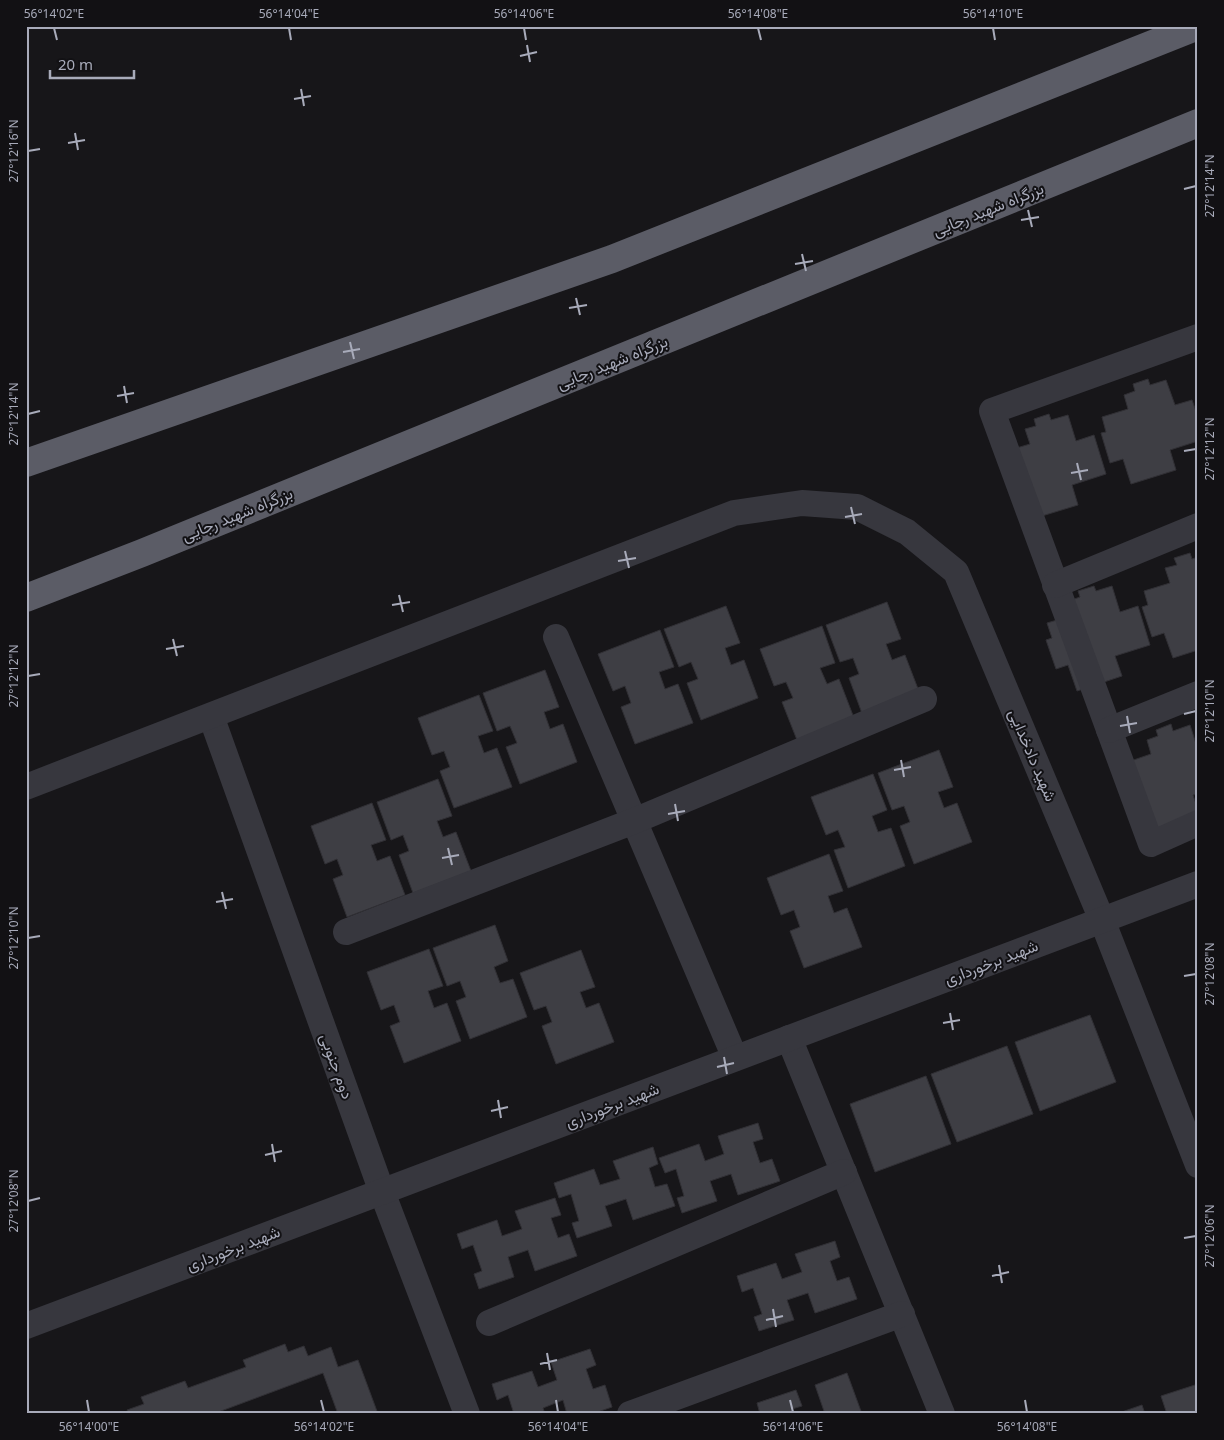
<svg xmlns="http://www.w3.org/2000/svg" width="1224" height="1440" font-family="'Noto Sans',Vazirmatn,sans-serif">
<rect width="100%" height="100%" fill="#171619"/>
<g fill="#3e3e44" stroke="#313035">
<path d="M1148 379 1150 385 1166 380 1175 405 1192 400 1198 417V441L1170 450 1176 470 1131 484 1123 459 1110 463 1101 433 1106 432 1102 417 1128 409 1124 395 1135 391 1133 384Z"/>
<path d="M1049 414 1051 420 1068 415 1076 441 1094 435 1106 474 1072 485 1078 505 1032 519 1003 452 1030 444 1025 429 1036 426 1034 419Z"/>
<path d="M1190 553 1192 559 1198 557V650L1173 658 1164 633 1152 637 1142 607 1148 605 1144 591 1170 583 1165 568 1177 565 1174 558Z"/>
<path d="M1094 586 1096 591 1112 586 1120 612 1138 606 1150 645 1115 656 1122 676 1077 691 1068 665 1056 669 1046 640 1052 638 1047 623 1074 615 1069 601 1080 597 1078 591Z"/>
<path d="M887 602 901 639 886 644 892 660 905 655 920 694 863 716 849 678 859 674 853 658 840 662 826 625Z"/>
<path d="M726 606 740 643 725 648 731 665 744 660 758 698 701 720 687 683 698 679 691 662 679 667 664 629Z"/>
<path d="M822 626 835 663 820 668 827 684 839 679 854 718 797 740 782 702 793 698 786 682 774 686 760 649Z"/>
<path d="M660 630 674 667 659 672 665 689 678 684 693 723 635 744 621 707 631 703 625 686 613 691 598 654Z"/>
<path d="M545 670 559 707 544 712 550 729 563 724 577 762 520 784 506 747 517 743 510 726 497 731 483 693Z"/>
<path d="M479 695 493 731 478 736 484 753 497 748 512 787 454 808 440 771 450 767 444 751 432 755 418 718Z"/>
<path d="M1171 724 1173 731 1190 725 1198 750V794L1193 795 1198 810V816L1154 830 1125 763 1151 754 1147 740 1158 736 1156 730Z"/>
<path d="M939 750 953 787 938 792 944 808 957 803 972 842 914 864 900 826 910 822 904 806 892 810 878 773Z"/>
<path d="M873 774 887 810 872 816 878 832 891 828 905 866 848 888 834 850 845 847 838 830 826 835 811 797Z"/>
<path d="M438 779 452 816 437 821 443 837 456 832 471 871 413 893 399 855 409 851 403 835 391 840 377 802Z"/>
<path d="M372 803 386 840 371 845 377 861 390 856 405 895 347 917 333 879 343 875 337 859 325 864 311 826Z"/>
<path d="M829 854 843 891 828 896 834 913 847 908 862 947 804 968 790 931 800 927 794 910 781 915 767 878Z"/>
<path d="M495 925 508 961 494 967 500 983 513 979 527 1017 470 1039 456 1001 466 997 460 981 447 986 433 948Z"/>
<path d="M429 949 443 986 428 991 434 1008 447 1003 461 1041 404 1063 390 1026 400 1022 394 1005 381 1010 367 972Z"/>
<path d="M581 950 595 987 580 992 586 1008 599 1003 614 1042 556 1064 542 1026 552 1022 546 1006 534 1010 520 973Z"/>
<path d="M1090 1015 1116 1082 1040 1111 1015 1042Z"/>
<path d="M1007 1046 1033 1114 957 1142 931 1074Z"/>
<path d="M926 1076 951 1144 875 1172 850 1104Z"/>
<path d="M758 1123 763 1139 753 1142 760 1163 772 1159 780 1181 738 1195 731 1174 710 1181 717 1201 682 1213 677 1198 684 1196 676 1169 665 1173 659 1158 699 1144 705 1161 724 1154 718 1136Z"/>
<path d="M653 1147 658 1164 649 1168 655 1187 667 1184 675 1206 633 1220 626 1199 605 1206 612 1226 577 1238 572 1223 579 1221 571 1194 559 1198 554 1183 594 1169 600 1185 620 1179 613 1161Z"/>
<path d="M555 1198 561 1215 551 1218 558 1238 569 1234 577 1256 535 1271 528 1250 508 1257 514 1277 479 1289 474 1274 482 1271 473 1245 462 1249 457 1234 497 1220 502 1236 522 1229 515 1211Z"/>
<path d="M835 1241 840 1257 830 1261 837 1281 849 1277 857 1299 815 1313 808 1293 787 1300 794 1320 759 1331 754 1317 762 1314 753 1288 742 1292 737 1276 776 1263 782 1279 802 1272 795 1254Z"/>
<path d="M285 1344 288 1352 304 1346 308 1356 331 1347 338 1367 358 1360 378 1414H338L323 1373 213 1414H129L127 1410 144 1404 141 1397 185 1381 188 1388 246 1367 243 1360Z"/>
<path d="M590 1349 596 1365 586 1369 593 1389 605 1385 612 1407 592 1414H567L563 1400 543 1408 545 1414H514L508 1395 497 1400 492 1384 532 1371 538 1387 557 1380 551 1362Z"/>
<path d="M847 1373 862 1414H825L815 1385Z"/>
<path d="M1198 1384V1402L1196 1403 1198 1414H1167L1161 1396Z"/>
<path d="M796 1390 802 1406 792 1409 793 1414H760L757 1403Z"/>
<path d="M1142 1405 1145 1414H1116Z"/>
</g>
<g fill="none" stroke-linecap="round" stroke-linejoin="round">
<g stroke="#37373e" stroke-width="26">
<path d="M1198 337 992 411 1151 844 1198 823"/>
<path d="M1055 585 1198 526"/>
<path d="M556 637 735 1058"/>
<path d="M211 716 382 1192 467 1414"/>
<path d="M1109 730 1198 694"/>
<path d="M26 787 734 513 802 503 857 507 907 532 956 572 1102 920 1198 1165"/>
<path d="M346 932 634 821 924 699"/>
<path d="M789 1038 942 1414"/>
<path d="M489 1323 844 1172"/>
<path d="M26 1326 1198 884"/>
<path d="M630 1414 902 1314"/>
</g>
<g stroke="#5b5c66" stroke-width="28">
<path d="M26 463 612 259 1198 26"/>
<path d="M26 598 142 553 1198 123"/>
</g>
</g>
<path fill="none" stroke="#a8abba" stroke-width="2" d="M54 28 57 40M289 28 291 40M524 28 526 40M758 28 761 40M993 28 995 40M527 45 530 62M520 56 537 52M301 89 304 106M294 99 311 96M75 133 78 150M68 143 85 140M28 151 40 149M1184 189 1196 186M1028 210 1032 227M1021 220 1039 217M802 254 806 271M795 264 813 261M576 298 580 315M569 308 587 305M350 342 354 359M343 352 360 349M124 386 127 403M117 396 134 393M28 414 40 411M1184 451 1196 449M1077 463 1081 480M1071 473 1088 470M851 507 855 524M845 517 862 514M625 551 629 568M618 561 636 558M399 595 403 612M392 605 410 602M173 639 177 656M166 649 184 646M28 676 40 674M1184 714 1196 711M1127 716 1130 733M1120 726 1137 723M901 760 904 777M894 770 911 767M675 804 678 821M668 814 685 811M448 848 452 865M442 858 459 855M222 892 226 909M216 902 233 899M28 938 40 936M1184 976 1196 974M950 1013 953 1030M943 1023 960 1020M724 1057 727 1074M717 1067 734 1063M498 1100 501 1118M491 1111 508 1107M272 1144 275 1162M265 1155 282 1151M28 1201 40 1198M1184 1238 1196 1236M999 1265 1002 1283M992 1276 1009 1272M773 1309 776 1327M766 1320 783 1316M547 1353 550 1370M540 1364 557 1360M87 1400 89 1412M321 1400 324 1412M556 1400 558 1412M790 1400 793 1412M1025 1400 1027 1412"/>
<g text-anchor="middle" dominant-baseline="central" stroke-width="4" stroke-linejoin="round" paint-order="stroke">
<g font-size="16" fill="#a8abba" stroke="#121114">
<text transform="translate(988 209) rotate(-22)">بزرگراه شهید رجایی</text>
<text transform="translate(612 362) rotate(-22)">بزرگراه شهید رجایی</text>
<text transform="translate(237 514) rotate(-22)">بزرگراه شهید رجایی</text>
<text transform="translate(1033 755) rotate(67)">شهید دادخدایی</text>
<text transform="translate(991 962) rotate(-21)">شهید برخورداری</text>
<text transform="translate(337 1066) rotate(70)">دوم جنوبی</text>
<text transform="translate(612 1105) rotate(-21)">شهید برخورداری</text>
<text transform="translate(233 1248) rotate(-21)">شهید برخورداری</text>
</g>
</g>
<rect width="1224" height="1440" fill="none" stroke="#121114" stroke-width="55"/>
<path d="M50 70v8h84v-8" fill="none" stroke="#a8abba" stroke-width="2.5"/>
<text x="58" y="70" font-size="15" fill="#a8abba" stroke="#121114" stroke-width="4" paint-order="stroke">20 m</text>
<rect x="28" y="28" width="1168" height="1384" fill="none" stroke="#a8abba" stroke-width="2"/>
<g font-size="12" text-anchor="middle" fill="#a8abba">
<text x="54" y="18">56°14'02"E</text>
<text x="289" y="18">56°14'04"E</text>
<text x="524" y="18">56°14'06"E</text>
<text x="758" y="18">56°14'08"E</text>
<text x="993" y="18">56°14'10"E</text>
<text transform="translate(14 151) rotate(-90)" y="4">27°12'16"N</text>
<text transform="translate(1210 186) rotate(-90)" y="4">27°12'14"N</text>
<text transform="translate(14 414) rotate(-90)" y="4">27°12'14"N</text>
<text transform="translate(1210 449) rotate(-90)" y="4">27°12'12"N</text>
<text transform="translate(14 676) rotate(-90)" y="4">27°12'12"N</text>
<text transform="translate(1210 711) rotate(-90)" y="4">27°12'10"N</text>
<text transform="translate(14 938) rotate(-90)" y="4">27°12'10"N</text>
<text transform="translate(1210 974) rotate(-90)" y="4">27°12'08"N</text>
<text transform="translate(14 1201) rotate(-90)" y="4">27°12'08"N</text>
<text transform="translate(1210 1236) rotate(-90)" y="4">27°12'06"N</text>
<text x="89" y="1431">56°14'00"E</text>
<text x="324" y="1431">56°14'02"E</text>
<text x="558" y="1431">56°14'04"E</text>
<text x="793" y="1431">56°14'06"E</text>
<text x="1027" y="1431">56°14'08"E</text>
</g>
</svg>
